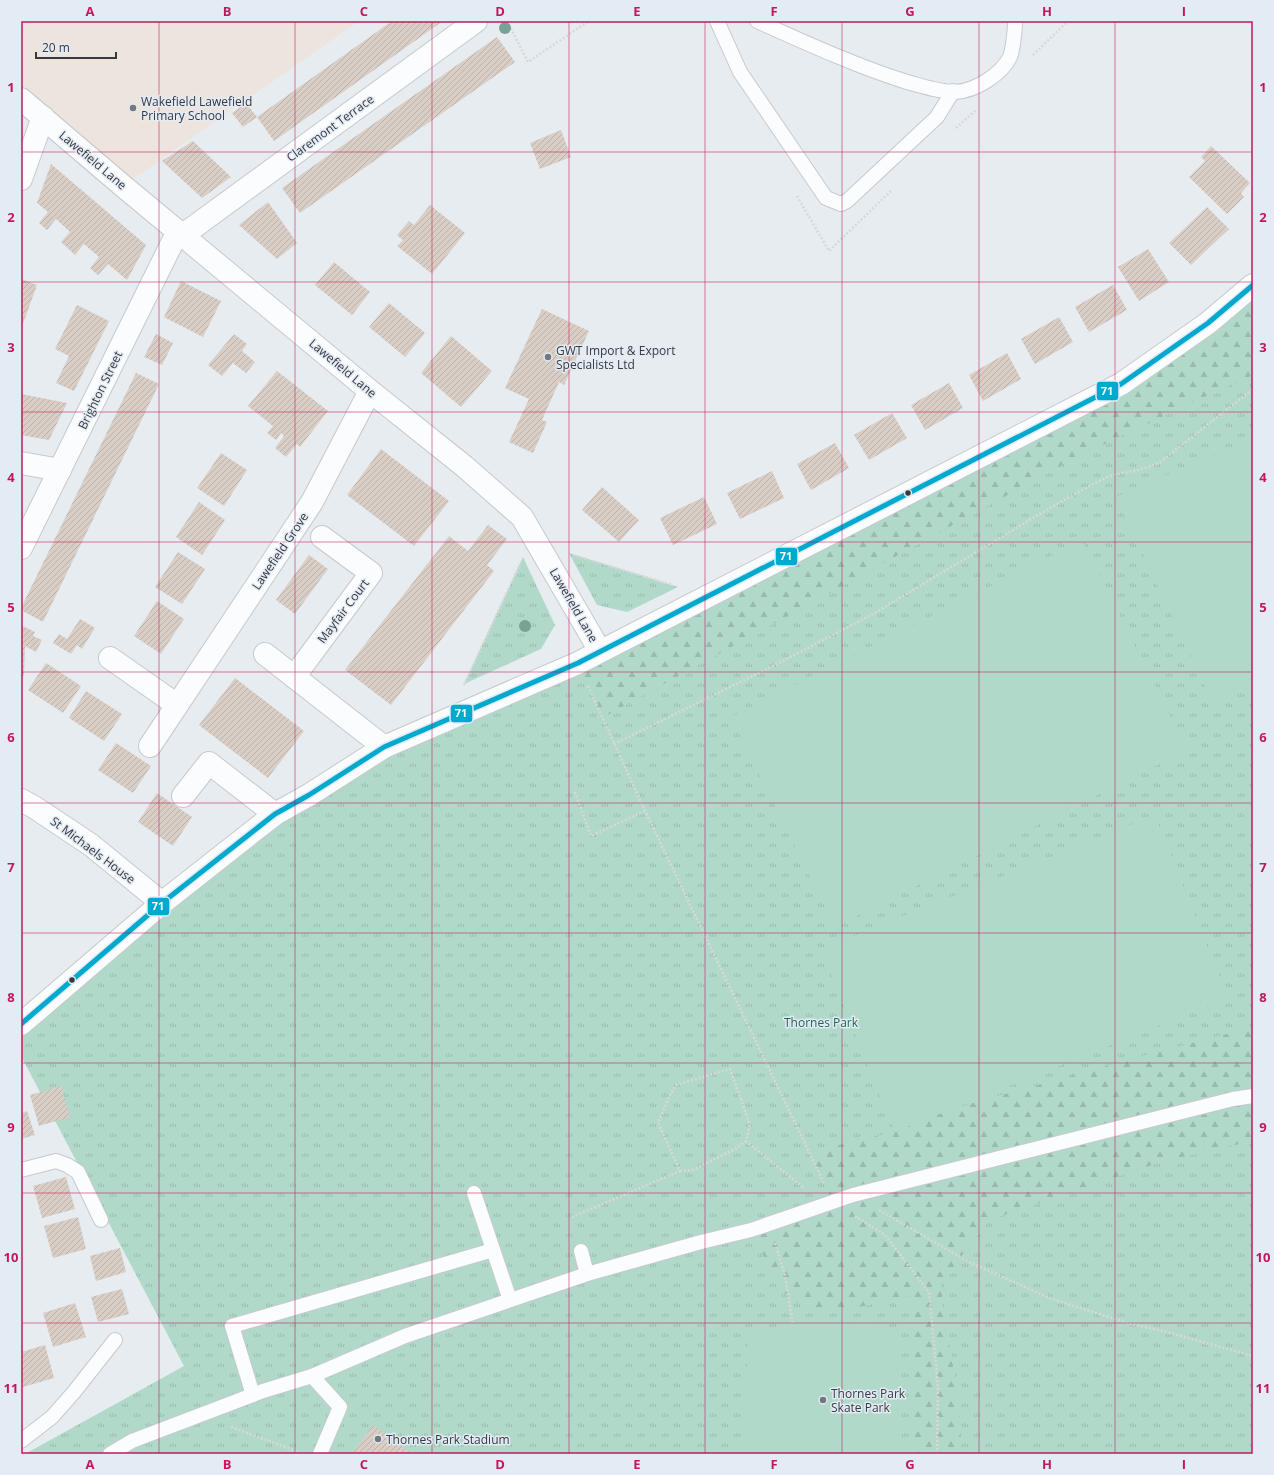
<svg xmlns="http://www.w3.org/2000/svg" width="1274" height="1475" font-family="'Open Sans',sans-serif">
<defs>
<pattern id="grass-tufts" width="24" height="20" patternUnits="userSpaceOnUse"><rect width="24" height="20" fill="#b1d9ca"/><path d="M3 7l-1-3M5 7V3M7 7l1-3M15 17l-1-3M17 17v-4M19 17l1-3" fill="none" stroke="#99bbae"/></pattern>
<pattern id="forest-firs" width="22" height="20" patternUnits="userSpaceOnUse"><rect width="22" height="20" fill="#b1d9ca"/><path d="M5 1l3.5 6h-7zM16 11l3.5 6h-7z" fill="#99bbae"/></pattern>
<pattern id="building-hatch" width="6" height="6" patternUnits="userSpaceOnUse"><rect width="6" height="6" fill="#d9cec6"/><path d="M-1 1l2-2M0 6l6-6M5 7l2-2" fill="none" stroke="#bbb2ab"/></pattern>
</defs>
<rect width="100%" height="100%" fill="#e7ecf1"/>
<path fill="#ece4dd" d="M21 21H359L123 186 21 99Z"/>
<g fill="url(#grass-tufts)">
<path d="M1253 285V1454H25L184 1366 21 1056V1024L275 814 1121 384Z"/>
<path d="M569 553 678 587 627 612 597 605Z"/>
<path d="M523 557 555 625 541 649 464 684Z"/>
</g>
<g fill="url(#forest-firs)">
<path d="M1253 285V375L1204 397 1071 460 602 718 578 663 1121 384Z"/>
<path d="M1253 1027V1141L1164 1161 989 1220 941 1283 944 1317 958 1393 962 1454H912L913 1295 841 1311 808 1309 782 1291 751 1230 832 1201 809 1152 894 1132 912 1120 1139 1057Z"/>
</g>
<g fill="#b1d9ca">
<path d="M1253 438V686L1212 701 1116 497Z"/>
<path d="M1082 540 1187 750 835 927 731 717Z"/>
<path d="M1253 804V837L1241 808Z"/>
<path d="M1155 815 1228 998 895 1132 821 949Z"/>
<path d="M868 1317 890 1331 898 1350 902 1454H749L743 1449 749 1328 777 1330 801 1322 839 1323Z"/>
</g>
<g fill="url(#building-hatch)">
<path d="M392 21H443L274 141 257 117Z"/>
<path d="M497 37 515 62 300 213 282 188Z"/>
<path d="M246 103 257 117 243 127 232 113Z"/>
<path d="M561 130 571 157 540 169 530 143Z"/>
<path d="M193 141 231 177 202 198 162 161Z"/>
<path d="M1211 146 1250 183 1241 193 1244 197 1227 214 1189 177 1205 161 1201 157Z"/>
<path d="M51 164 146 245 127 280 108 264 98 275 90 268 99 257 84 244 75 255 61 242 70 232 56 219 47 230 39 223 48 212 37 203Z"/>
<path d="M268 202 297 243 277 259 239 225Z"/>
<path d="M430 205 465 233 432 274 397 246 403 240 397 235 409 221 414 225Z"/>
<path d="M1207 207 1229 229 1191 265 1169 243Z"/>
<path d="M1148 249 1169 282 1139 301 1118 267Z"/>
<path d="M334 262 370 292 352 315 315 285Z"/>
<path d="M21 279 37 285 21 329Z"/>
<path d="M181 281 221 301 203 337 164 317Z"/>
<path d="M1113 285 1127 310 1089 332 1075 307Z"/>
<path d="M389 303 425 333 405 357 369 327Z"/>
<path d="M77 305 109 321 74 391 56 383 69 356 55 349Z"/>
<path d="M542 309 589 331 564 385 559 382 542 420 547 422 533 453 509 442 529 399 505 388Z"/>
<path d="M1059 317 1073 342 1035 364 1021 339Z"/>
<path d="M156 334 173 343 162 365 144 357Z"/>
<path d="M234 334 247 344 242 351 255 362 246 373 233 363 222 376 208 365Z"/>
<path d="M451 336 492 371 461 407 421 373Z"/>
<path d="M1007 353 1021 379 983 401 969 375Z"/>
<path d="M277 371 328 411 300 447 297 444 286 457 275 448 284 436 281 433 276 440 267 433 273 426 248 406Z"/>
<path d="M136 373 159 384 43 622 21 610V608Z"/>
<path d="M949 383 963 408 925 430 911 405Z"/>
<path d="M21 394 67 403 49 440 21 435Z"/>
<path d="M892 413 907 438 869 460 854 435Z"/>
<path d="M835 443 849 468 811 490 797 464Z"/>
<path d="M381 449 449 501 414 546 347 495Z"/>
<path d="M221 453 247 470 224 506 197 488Z"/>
<path d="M772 471 784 498 740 519 727 493Z"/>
<path d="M602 487 639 520 619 542 582 510Z"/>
<path d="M704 497 717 524 673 545 660 518Z"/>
<path d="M199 502 225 520 202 555 176 537Z"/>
<path d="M488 525 507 539 487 565 494 571 391 705 345 670 449 536 468 551Z"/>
<path d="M178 552 205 569 182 604 155 587Z"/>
<path d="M309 555 328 569 295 614 276 600Z"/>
<path d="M157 601 184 619 161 654 134 636Z"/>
<path d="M80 619 95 628 82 649 77 645 71 654 53 643 59 634 67 639Z"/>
<path d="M21 625 35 632 33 636 42 640 36 652 25 646 24 676 21 675Z"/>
<path d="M46 663 81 686 63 713 28 690Z"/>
<path d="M235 678 304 731 268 778 199 725Z"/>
<path d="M86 691 122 714 104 741 69 718Z"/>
<path d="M116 743 151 766 133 793 98 770Z"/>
<path d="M157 793 192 817 173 846 138 822Z"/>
<path d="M61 1086 70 1117 39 1126 30 1095Z"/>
<path d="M27 1111 35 1135 21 1139V1113Z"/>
<path d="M66 1177 75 1209 42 1218 33 1186Z"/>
<path d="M78 1217 86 1249 53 1258 44 1226Z"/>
<path d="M120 1248 126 1272 96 1281 90 1256Z"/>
<path d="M122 1289 129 1314 98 1322 91 1297Z"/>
<path d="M75 1303 86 1337 53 1347 43 1313Z"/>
<path d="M45 1345 54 1378 23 1387 21 1380V1352Z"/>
<path d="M373 1425 413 1454H352Z"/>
</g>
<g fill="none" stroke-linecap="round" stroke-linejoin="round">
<defs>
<g id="lane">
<path d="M717 21 740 72 826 198 841 204 847 201 937 117 953 91"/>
<path d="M757 21C806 43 856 66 907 82 922 86 939 92 955 92 975 91 1001 75 1010 57 1013 50 1015 29 1015 21"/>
<path d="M21 1170 56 1161 67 1165 78 1172 101 1220"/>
<path d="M474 1193 510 1300"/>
<path d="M581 1251 587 1274"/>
<path d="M312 1376 340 1407 320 1454"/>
<path d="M253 1395 232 1326 493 1250"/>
<path d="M21 1441 52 1417 74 1392 115 1340"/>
<path d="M110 1454 132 1441 263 1391 312 1376 405 1336 587 1274 701 1242 751 1230 853 1195 1233 1099 1253 1096"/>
</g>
<g id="street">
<path d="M21 99 123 186 370 391 464 466 522 517 600 651"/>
<path d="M21 179 43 117"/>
<path d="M183 235 476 21"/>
<path d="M21 463 60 470"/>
<path d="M21 548 178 231"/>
<path d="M265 654 384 747"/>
<path d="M110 658 177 705"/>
<path d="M294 677 371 573 322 537"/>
<path d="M150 746 312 502 370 391"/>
<path d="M183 796 209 763 275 814"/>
<path d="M21 800 34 807 91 845 162 903"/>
<path d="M21 1024 162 903 275 814 309 795 384 747 578 663 1121 384 1208 323 1253 285"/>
</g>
</defs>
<use href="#lane" stroke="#c6c9cd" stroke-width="16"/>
<use href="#street" stroke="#c6c9cd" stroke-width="24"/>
<g stroke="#d8d8da" stroke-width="2.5" stroke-dasharray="2 2" stroke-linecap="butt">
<path d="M507 21 528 62 589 21"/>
<path d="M1033 55 1068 21"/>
<path d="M956 128 976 110"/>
<path d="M797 196 829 251 892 190"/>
<path d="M573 555 673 585"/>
<path d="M464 685 520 564"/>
<path d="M588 686 645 811 824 1183"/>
<path d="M614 744 777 664 873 614 1043 512 1091 485 1112 475 1139 470 1159 463 1253 389"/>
<path d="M575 792 591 836 645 811"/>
<path d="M680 1171 693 1170 735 1149 746 1141"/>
<path d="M879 1210 969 1262 1052 1299 1131 1324 1163 1331 1253 1356"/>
<path d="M855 1216 885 1235 929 1292 938 1387 937 1454"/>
<path d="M572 1217 680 1171 658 1123 668 1099 676 1085 730 1069 750 1125 746 1141 805 1189"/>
<path d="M775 1243 785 1275 793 1325"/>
<path d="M231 1427 299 1452"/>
</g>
<use href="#lane" stroke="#fbfcfd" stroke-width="14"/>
<use href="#street" stroke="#fbfcfd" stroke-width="22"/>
<defs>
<path id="bus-1" d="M21 1024 162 903 275 814 309 795 384 747 578 663 1121 384 1208 323 1253 285"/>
</defs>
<use href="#bus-1" stroke="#e3ebf5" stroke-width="8"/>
<use href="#bus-1" stroke="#00a9ce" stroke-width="5"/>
</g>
<g fill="#79a296">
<circle cx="505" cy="28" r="6"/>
<circle cx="525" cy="626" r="6"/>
</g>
<path fill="none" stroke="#c2185b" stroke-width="1" stroke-opacity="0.55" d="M159 21V1454M295 21V1454M432 21V1454M569 21V1454M705 21V1454M842 21V1454M979 21V1454M1115 21V1454M21 152H1253M21 282H1253M21 412H1253M21 542H1253M21 672H1253M21 803H1253M21 933H1253M21 1063H1253M21 1193H1253M21 1323H1253"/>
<g fill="#74787c" stroke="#e3ebf5" stroke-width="1.5">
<circle cx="133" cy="108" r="4"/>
<circle cx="548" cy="357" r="4"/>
<circle cx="823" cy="1400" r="4"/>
<circle cx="378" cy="1439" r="4"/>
</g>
<g fill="#36393d" stroke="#e3ebf5" stroke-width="1.5">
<circle cx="908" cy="493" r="3.5"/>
<circle cx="72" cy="980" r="3.5"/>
</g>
<g text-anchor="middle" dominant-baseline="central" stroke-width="3" stroke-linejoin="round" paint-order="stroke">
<g font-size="12" fill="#36393d" stroke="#e3ebf5" text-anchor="start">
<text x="141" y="101">Wakefield Lawefield<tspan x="141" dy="14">Primary School</tspan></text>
<text x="556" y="350">GWT Import &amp; Export<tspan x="556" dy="14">Specialists Ltd</tspan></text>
<text x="831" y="1393">Thornes Park<tspan x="831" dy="14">Skate Park</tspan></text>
<text x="386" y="1439">Thornes Park Stadium</text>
</g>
<g font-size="12" fill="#36393d" stroke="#e3ebf5">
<text transform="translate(330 128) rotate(-36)">Claremont Terrace</text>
<text transform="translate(93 160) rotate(40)">Lawefield Lane</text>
<text transform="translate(343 368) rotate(40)">Lawefield Lane</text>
<text transform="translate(100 390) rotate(-64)">Brighton Street</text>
<text transform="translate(280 551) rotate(-56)">Lawefield Grove</text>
<text transform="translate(574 605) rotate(60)">Lawefield Lane</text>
<text transform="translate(343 611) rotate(-53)">Mayfair Court</text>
<text transform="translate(93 850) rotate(37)">St Michaels House</text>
</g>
<g font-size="12" fill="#1f654b" stroke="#e3ebf5">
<text x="821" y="1022">Thornes Park</text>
</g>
</g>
<g stroke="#e3ebf5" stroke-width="1.5">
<rect x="1096" y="381" width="23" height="20" rx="4" fill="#00a9ce"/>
<rect x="775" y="547" width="23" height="19" rx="4" fill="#00a9ce"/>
<rect x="450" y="704" width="23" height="19" rx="4" fill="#00a9ce"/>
<rect x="147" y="897" width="23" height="19" rx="4" fill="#00a9ce"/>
</g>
<g font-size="11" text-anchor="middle" font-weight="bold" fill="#fff">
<text x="1107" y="395">71</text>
<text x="786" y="560">71</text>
<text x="461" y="717">71</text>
<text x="158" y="910">71</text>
</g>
<rect width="1274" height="1475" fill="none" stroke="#e3ebf5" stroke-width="44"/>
<path d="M36 52v6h80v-6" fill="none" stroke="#36393d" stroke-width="2"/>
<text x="42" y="52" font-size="12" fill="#36393d" stroke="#e3ebf5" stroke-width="3" paint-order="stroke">20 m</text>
<rect x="22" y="22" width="1230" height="1431" fill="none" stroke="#c2185b" stroke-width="1.5"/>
<g font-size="13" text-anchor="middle" font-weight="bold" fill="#c2185b">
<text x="90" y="16">A</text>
<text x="227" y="16">B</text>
<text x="364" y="16">C</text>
<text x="500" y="16">D</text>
<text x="637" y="16">E</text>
<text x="774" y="16">F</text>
<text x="910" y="16">G</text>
<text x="1047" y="16">H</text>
<text x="1184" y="16">I</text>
<text x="11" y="92">1</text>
<text x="1263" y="92">1</text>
<text x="11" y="222">2</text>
<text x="1263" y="222">2</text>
<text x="11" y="352">3</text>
<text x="1263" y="352">3</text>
<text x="11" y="482">4</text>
<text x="1263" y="482">4</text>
<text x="11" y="612">5</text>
<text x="1263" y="612">5</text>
<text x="11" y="742">6</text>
<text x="1263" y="742">6</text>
<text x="11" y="872">7</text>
<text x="1263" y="872">7</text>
<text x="11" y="1002">8</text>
<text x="1263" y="1002">8</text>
<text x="11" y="1132">9</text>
<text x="1263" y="1132">9</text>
<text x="11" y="1262">10</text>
<text x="1263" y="1262">10</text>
<text x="11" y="1393">11</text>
<text x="1263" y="1393">11</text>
<text x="90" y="1469">A</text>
<text x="227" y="1469">B</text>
<text x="364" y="1469">C</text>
<text x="500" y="1469">D</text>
<text x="637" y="1469">E</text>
<text x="774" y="1469">F</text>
<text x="910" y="1469">G</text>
<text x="1047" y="1469">H</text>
<text x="1184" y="1469">I</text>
</g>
</svg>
